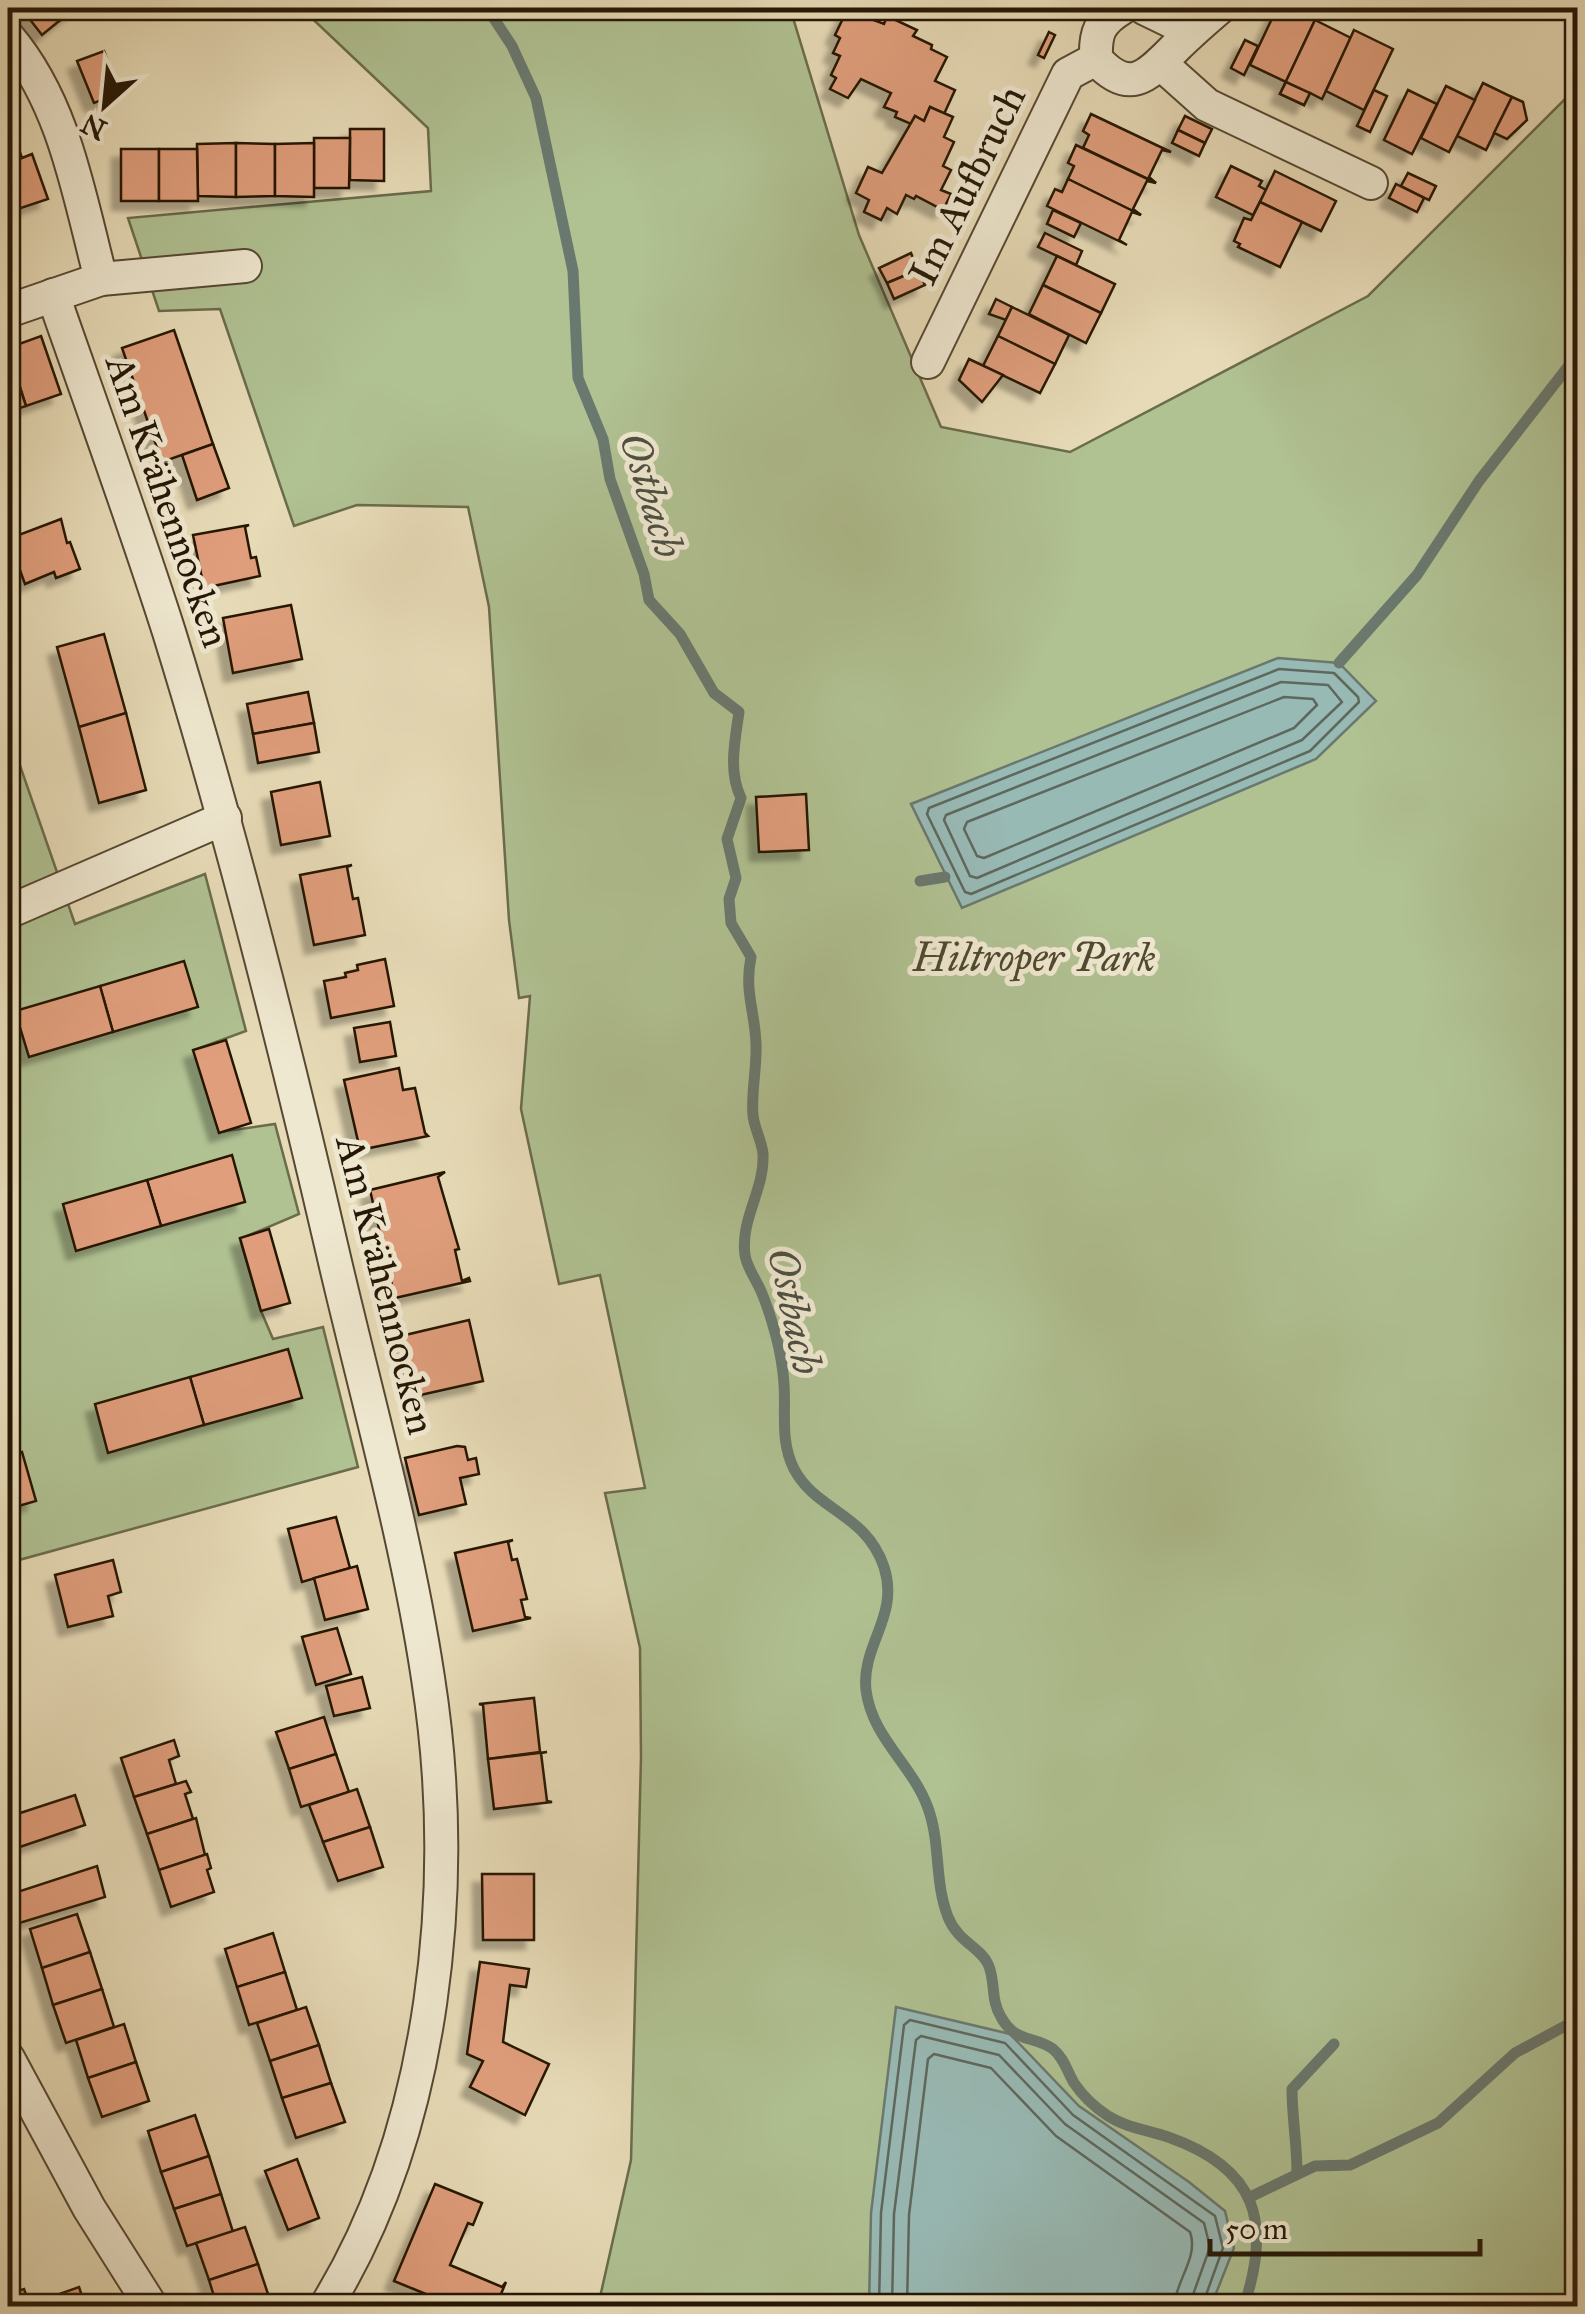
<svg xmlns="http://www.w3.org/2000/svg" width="1585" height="2314" font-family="'IM FELL Great Primer',serif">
<defs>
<filter id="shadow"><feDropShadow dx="-9" dy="9" stdDeviation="2.5" flood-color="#0004"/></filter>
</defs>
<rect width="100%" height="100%" fill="#e7dbb7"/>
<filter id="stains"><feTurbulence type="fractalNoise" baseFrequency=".002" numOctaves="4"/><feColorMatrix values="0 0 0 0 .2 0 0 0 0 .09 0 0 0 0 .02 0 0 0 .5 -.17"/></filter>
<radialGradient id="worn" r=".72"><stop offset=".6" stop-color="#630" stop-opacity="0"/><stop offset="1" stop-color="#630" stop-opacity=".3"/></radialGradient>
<g fill="#b0c192" stroke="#6a6c4c" stroke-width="2.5">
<path d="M301 8H790L859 235 941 427 1070 452 1368 296 1577 87V2306H598L631 2160 641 1757 640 1648 605 1493 645 1488 600 1275 559 1284 521 1109 530 996 519 998 509 920 489 607 468 507 357 505 294 526 220 309 159 311 128 218 431 191 428 128Z"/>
<path d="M8 731 75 924 205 874 246 1031 194 1050 219 1132 275 1124 299 1214 240 1239 261 1311 273 1339 323 1327 358 1467 8 1563Z"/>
</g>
<g fill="#98bab5" stroke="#6a796f" stroke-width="2.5">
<path d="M1278 658 1339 663 1376 701 1316 759 962 908 911 804Z"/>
<path d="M896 2007 1010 2034 1079 2106 1189 2182 1225 2211 1234 2248 1211 2306H869L871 2213Z"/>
</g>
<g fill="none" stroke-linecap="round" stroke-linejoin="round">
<g stroke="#5e685e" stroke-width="2.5">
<path d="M1279 669 1334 673 1358 697 1359 702 1310 751 971 894 965 892 927 814 929 808Z"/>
<path d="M1281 682 1328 685 1342 702 1302 740 977 878 970 876 944 820 946 815Z"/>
<path d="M1284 697 1313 699 1317 705 1294 728 984 858 977 856 964 829 967 822Z"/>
<path d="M879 2306 881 2213 904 2025 910 2020 1005 2043 1073 2115 1215 2216 1223 2248 1202 2306"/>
<path d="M892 2306 894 2214 916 2040 921 2036 999 2055 1065 2124 1204 2223 1210 2247 1189 2306"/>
<path d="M907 2306 909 2215 928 2059 934 2054 991 2068 1056 2136 1190 2232C1199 2257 1176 2280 1174 2306"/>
</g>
<g stroke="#6a796f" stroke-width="11">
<path d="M487 8 512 46 536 98 573 271 578 378 603 439 610 479 644 574 649 600 680 634 714 693 739 712C735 741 728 771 741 798L727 839 736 878 729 899 731 923 751 957C744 992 755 1011 756 1044 757 1068 751 1092 753 1115 754 1128 762 1141 763 1154 765 1189 740 1219 745 1255 747 1268 756 1279 761 1291 767 1305 772 1321 776 1336 780 1351 783 1368 784 1384 786 1414 780 1441 794 1469 816 1511 866 1513 884 1567 900 1616 861 1645 866 1690 872 1738 912 1764 928 1808 941 1844 934 1881 948 1917 958 1942 980 1947 988 1964 996 1981 990 1999 1001 2017 1016 2044 1034 2035 1053 2049 1064 2058 1067 2071 1074 2083 1082 2095 1096 2108 1108 2116 1127 2128 1148 2130 1168 2137 1257 2168 1272 2222 1244 2306"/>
<path d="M1339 663 1417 575 1479 481 1578 354"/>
<path d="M920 881 945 877"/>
<path d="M1297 2172C1297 2144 1292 2117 1292 2089L1334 2044"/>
<path d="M1250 2197 1315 2166 1350 2165 1438 2123 1515 2053 1578 2019"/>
</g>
</g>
<g fill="#e09e7b" stroke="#251706" stroke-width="2.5" filter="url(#shadow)">
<path d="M21 8H48L59 21 42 35Z"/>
<path d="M48 8H77L59 21Z"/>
<path d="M1277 8H1288L1315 20 1286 82 1250 65Z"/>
<path d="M847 10 884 24 887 16 917 30 913 36 932 45 931 49 947 57 935 81 955 90 944 114 930 107 924 121 915 116 911 124 895 117 897 112 884 107 891 93 861 79 848 98 830 89 836 78 831 75 840 56 833 53 840 38 835 35Z"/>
<path d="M1315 20 1351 38 1322 99 1310 93 1304 105 1280 94Z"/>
<path d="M1354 30 1393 49 1364 110 1326 91Z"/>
<path d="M1049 32 1055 35 1044 58 1038 55Z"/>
<path d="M1245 40 1258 46 1244 75 1231 68Z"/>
<path d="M104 51 120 93 94 103 77 61Z"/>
<path d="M1286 82 1310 93 1304 105 1280 94Z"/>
<path d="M1483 83 1512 97 1486 150 1457 136Z"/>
<path d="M1446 86 1475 100 1449 152 1421 138Z"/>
<path d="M1374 90 1387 96 1370 132 1357 126Z"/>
<path d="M1408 90 1437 104 1412 154 1384 140Z"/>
<path d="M1512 97 1523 102 1527 120 1507 139 1494 133Z"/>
<path d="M930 107 953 117 944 137 954 142 943 166 951 170 941 190 951 194 943 210 916 196 914 199 906 195 897 214 887 208 881 220 864 212 869 200 856 193 868 167 882 173 915 116 924 121Z"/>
<path d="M1091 114 1171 152 1162 150 1149 177 1156 183 1083 148 1089 135 1083 131Z"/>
<path d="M1185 116 1212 129 1205 143 1178 130Z"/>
<path d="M8 119 22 158 32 154 48 199 18 209 8 176Z"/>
<path d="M350 129H384V181L350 180Z"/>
<path d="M1178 130 1205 143 1199 156 1172 143Z"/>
<path d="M314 138H350L349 188H314Z"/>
<path d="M236 143V197L198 196 197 144Z"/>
<path d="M236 143 275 144V196L236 197Z"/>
<path d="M314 143V197L275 196V144Z"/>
<path d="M1076 145 1156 183 1147 181 1133 209 1141 215 1068 179 1074 166 1068 163Z"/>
<rect x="121" y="149" width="38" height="52"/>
<path d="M159 149H197L198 201H159Z"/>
<path d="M1231 166 1262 181 1259 186 1266 190 1253 215 1216 197Z"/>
<path d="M1275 171 1336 201 1321 231 1260 202Z"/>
<path d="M1408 173 1436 186 1429 200 1401 186Z"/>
<path d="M1068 179 1141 215 1132 212 1119 240 1127 245 1047 206 1055 189 1062 192Z"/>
<path d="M1396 184 1424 198 1417 212 1389 198Z"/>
<path d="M1260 202 1302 222 1280 267 1238 247 1240 244 1234 241 1244 218 1251 220Z"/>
<path d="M1053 210 1081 223 1074 237 1047 224Z"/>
<path d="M1045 233 1082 251 1076 265 1038 247Z"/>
<path d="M911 253 918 270 887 283 879 268Z"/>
<path d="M1057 256 1115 284 1101 313 1043 285Z"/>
<path d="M918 270 925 285 894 299 887 283Z"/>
<path d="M1043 285 1101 313 1086 343 1029 314Z"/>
<path d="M996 299 1012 307 1006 320 989 314Z"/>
<path d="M1012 307 1069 335 1055 364 998 336Z"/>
<path d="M174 330 213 444 162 462 122 348Z"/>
<path d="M41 336 61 394 26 406 8 348Z"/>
<path d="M998 336 1055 364 1040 393 983 366Z"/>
<path d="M8 352 26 406 8 412Z"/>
<path d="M969 359 1003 375 982 402 959 380Z"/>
<path d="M213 444 229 488 197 500 182 455Z"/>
<path d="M61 519 67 543 70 542 80 569 56 578 54 572 25 584 17 562 10 565 8 539Z"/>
<path d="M249 525 245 527 251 558 256 557 260 576 204 588 193 535Z"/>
<path d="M291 605 302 659 233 673 223 618Z"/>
<path d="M104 634 126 713 79 727 57 647Z"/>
<path d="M308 692 314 723 253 734 247 704Z"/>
<path d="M126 713 146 790 99 803 79 727Z"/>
<path d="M314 723 319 752 258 763 253 734Z"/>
<path d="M320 782 330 836 281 845 271 792Z"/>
<path d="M806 794 809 850 759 852 756 797Z"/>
<path d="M352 865 347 867 353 899 358 898 365 935 314 945 300 875Z"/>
<path d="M385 959 394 1006 331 1018 324 981 346 977 345 973 358 970 357 965Z"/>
<path d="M184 961 198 1007 113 1032 100 986Z"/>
<path d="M100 986 113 1032 29 1057 15 1011Z"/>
<path d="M390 1022 396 1056 360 1062 354 1028Z"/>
<path d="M226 1040 251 1123 219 1133 193 1050Z"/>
<path d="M399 1068 403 1090 415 1088 425 1133 428 1136 360 1150 344 1080Z"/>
<path d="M232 1155 245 1202 161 1226 147 1180Z"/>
<path d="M445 1172 438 1177 459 1249 455 1250 462 1281 469 1278 470 1281 395 1298 370 1190Z"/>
<path d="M147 1180 161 1226 76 1251 63 1204Z"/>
<path d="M269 1229 290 1303 261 1311 240 1238Z"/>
<path d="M469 1320 483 1381 416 1396 401 1336Z"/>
<path d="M288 1349 302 1398 204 1425 190 1377Z"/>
<path d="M190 1377 204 1425 108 1453 95 1404Z"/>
<path d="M457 1446 465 1447 468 1460 476 1458 479 1474 460 1478 466 1504 419 1515 405 1458Z"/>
<path d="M22 1452 36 1501 8 1509V1456Z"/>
<path d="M336 1517 350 1568 302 1582 288 1529Z"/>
<path d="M513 1540 508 1542 512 1560 517 1559 527 1599 521 1600 525 1617 531 1618 473 1631 455 1553Z"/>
<path d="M113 1560 121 1592 108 1596 113 1616 68 1627 55 1575Z"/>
<path d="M357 1566 368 1609 325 1620 314 1578Z"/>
<path d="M337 1628 351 1674 316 1685 302 1637Z"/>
<path d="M362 1677 370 1708 334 1716 326 1686Z"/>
<path d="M534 1698 540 1752 488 1759 483 1705 479 1704Z"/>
<path d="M324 1717 336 1754 289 1769 276 1732Z"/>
<path d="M174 1740 179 1756 169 1760 176 1784 134 1797 121 1758Z"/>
<path d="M547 1752 541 1753 547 1801 552 1802 494 1809 488 1759Z"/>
<path d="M336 1754 349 1792 301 1807 289 1769Z"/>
<path d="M186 1781 191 1792 185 1794 193 1819 147 1834 134 1797Z"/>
<path d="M357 1789 370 1827 323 1842 309 1805Z"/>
<path d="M75 1795 85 1825 8 1851V1817Z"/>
<path d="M196 1818 205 1855 159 1870 147 1834Z"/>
<path d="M370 1827 383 1867 338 1881 323 1842Z"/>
<path d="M207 1854 211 1868 207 1870 214 1892 171 1907 159 1870Z"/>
<path d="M97 1866 105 1897 13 1925 8 1895Z"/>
<path d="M482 1874H534V1940H483Z"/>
<path d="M77 1914 90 1952 42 1968 30 1929Z"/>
<path d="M273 1933 285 1972 237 1987 225 1949Z"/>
<path d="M90 1952 102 1989 53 2005 42 1968Z"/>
<path d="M480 1962 529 1969 526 1987 510 1985 503 2042 549 2064 525 2115 470 2087 483 2061 467 2054Z"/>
<path d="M285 1972 297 2010 249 2025 237 1987Z"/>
<path d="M102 1989 114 2027 66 2043 53 2005Z"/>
<path d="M306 2007 319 2045 270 2061 257 2023Z"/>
<path d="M124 2024 136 2062 88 2078 76 2040Z"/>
<path d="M319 2045 331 2083 282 2098 270 2061Z"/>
<path d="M136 2062 149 2101 102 2117 88 2078Z"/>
<path d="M331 2083 345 2122 296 2138 282 2098Z"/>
<path d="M195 2115 209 2156 161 2172 148 2131Z"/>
<path d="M209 2156 221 2194 174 2209 161 2172Z"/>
<path d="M297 2159 319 2218 288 2230 265 2171Z"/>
<path d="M435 2184 482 2203 473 2225 468 2223 450 2265 502 2287 506 2282 496 2306H455L394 2281Z"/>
<path d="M221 2194 233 2232 187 2246 174 2209Z"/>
<path d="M245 2227 258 2264 209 2280 196 2243Z"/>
<path d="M258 2264 272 2306H217L209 2280Z"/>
<path d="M79 2287 84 2302 71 2306H51L48 2298Z"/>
<path d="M24 2289 30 2306H8V2294Z"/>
</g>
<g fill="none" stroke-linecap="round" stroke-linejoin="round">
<defs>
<g id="minor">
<path d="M1122 8C1099 22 1095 33 1096 59 1131 98 1149 74 1178 45 1191 32 1205 20 1219 8"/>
<path d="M1144 8 1177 24 1188 35"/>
<path d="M8 37C65 104 79 196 101 279"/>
<path d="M1160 63 1207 105 1371 183"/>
<path d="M53 295C92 407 133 519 169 632 232 835 284 1042 332 1249 365 1392 406 1533 428 1678 460 1883 436 2128 326 2306"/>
<path d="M8 311 101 279 245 266"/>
<path d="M928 362 1068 74 1096 59"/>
<path d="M8 912 225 818"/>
<path d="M8 2058 89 2208 151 2306"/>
</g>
</defs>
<use href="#minor" stroke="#564832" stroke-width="36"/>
<use href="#minor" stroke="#efe8d0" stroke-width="32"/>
</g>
<g text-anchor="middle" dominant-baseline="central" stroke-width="10" stroke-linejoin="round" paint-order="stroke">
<g font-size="40" fill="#251706" stroke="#efe8d0">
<text transform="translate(967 185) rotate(-64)">Im Aufbruch</text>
<text transform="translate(168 501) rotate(71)">Am Krähennocken</text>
<text transform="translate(386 1285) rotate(76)">Am Krähennocken</text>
</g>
<g font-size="40" font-style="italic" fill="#4f4a30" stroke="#efe8d0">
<text x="1034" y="957">Hiltroper Park</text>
</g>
<g font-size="42" font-style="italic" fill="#4d5043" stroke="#efe8d0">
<text transform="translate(652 495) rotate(73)">Ostbach</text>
<text transform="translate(795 1311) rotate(78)">Ostbach</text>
</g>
</g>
<rect width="1585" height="2314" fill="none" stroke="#e7dbb7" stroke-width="40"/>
<rect x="10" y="10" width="1565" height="2294" fill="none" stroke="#251706" stroke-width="5"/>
<rect x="20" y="20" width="1545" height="2274" fill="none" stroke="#251706" stroke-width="2.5"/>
<g transform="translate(105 105) rotate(207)" stroke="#efe8d0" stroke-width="8" paint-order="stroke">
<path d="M0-8L18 38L0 25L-18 38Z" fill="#251706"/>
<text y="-15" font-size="28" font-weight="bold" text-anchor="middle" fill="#251706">N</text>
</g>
<path d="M1210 2239v15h270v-15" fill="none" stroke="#251706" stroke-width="5"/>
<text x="1225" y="2239" font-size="30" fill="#251706" stroke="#efe8d0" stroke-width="8" paint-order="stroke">50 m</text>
<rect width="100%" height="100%" filter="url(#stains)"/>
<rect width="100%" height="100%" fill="url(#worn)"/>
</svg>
